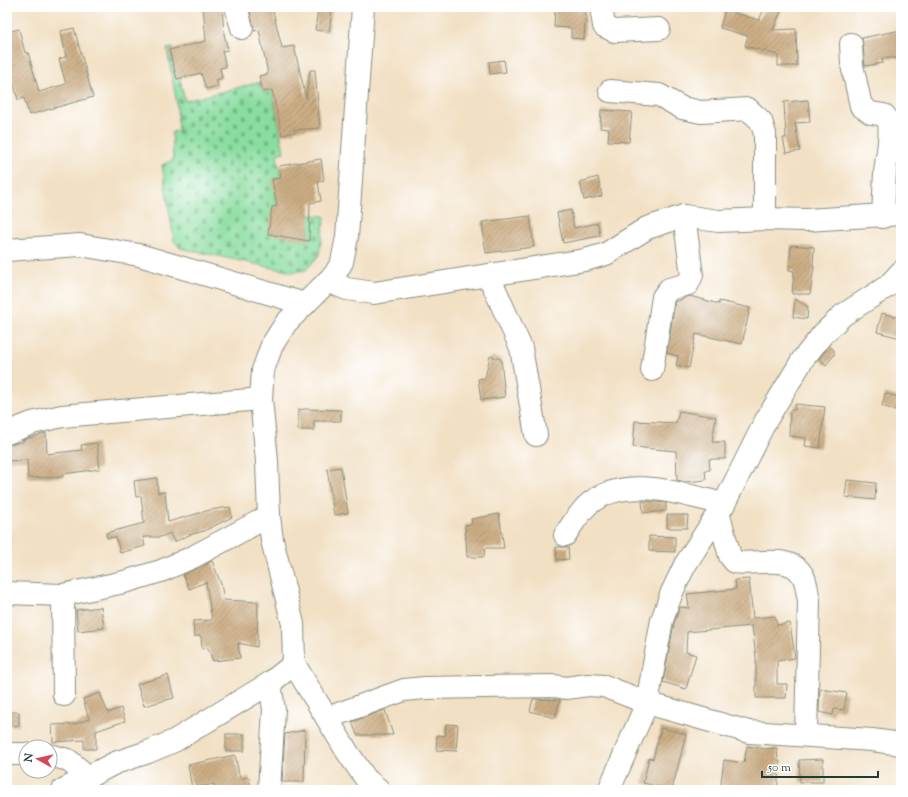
<svg xmlns="http://www.w3.org/2000/svg" width="908" height="797" font-family="'Sorts Mill Goudy',serif">
<defs>
<pattern id="cemetery-stones" width="16" height="16" patternUnits="userSpaceOnUse"><rect width="16" height="16" fill="#88dd9f"/><path d="M2 7V4a2 2 0 0 1 4 0v3zM10 15v-3a2 2 0 0 1 4 0v3z" fill="#6fb482"/></pattern>
<pattern id="building-hatch" width="6" height="6" patternUnits="userSpaceOnUse"><rect width="6" height="6" fill="#ccad84"/><path d="M-1 1l2-2M0 6l6-6M5 7l2-2" fill="none" stroke="#a58e6d"/></pattern>
</defs>
<rect width="100%" height="100%" fill="#fff"/>
<filter id="ink" filterUnits="userSpaceOnUse"><feTurbulence type="fractalNoise" baseFrequency=".025" numOctaves="2"/><feDisplacementMap in="SourceGraphic" scale="8" xChannelSelector="R" yChannelSelector="G"/><feConvolveMatrix kernelMatrix="1 2 1 2 8 2 1 2 1" color-interpolation-filters="sRGB"/></filter>
<filter id="wash" filterUnits="userSpaceOnUse"><feTurbulence type="fractalNoise" baseFrequency=".012" numOctaves="4" result="noise"/><feDisplacementMap in="SourceGraphic" scale="16" xChannelSelector="R" yChannelSelector="G"/><feGaussianBlur stdDeviation="0.9" result="paint"/><feColorMatrix in="noise" values="0 0 0 0 0 0 0 0 0 0 0 0 0 0 0 0 0 1.4 0 .05"/><feComposite in="paint" operator="in"/></filter>
<g filter="url(#wash)">
<rect width="100%" height="100%" fill="#f2e0c4"/>
<path fill="url(#cemetery-stones)" stroke="#548d6a" d="M173 48 185 101 260 82 263 92 272 90 284 152 277 154 281 178 273 179 277 206 273 207 274 213 325 216 319 255 306 270 292 272 180 248 174 241 162 165 173 160 172 132 179 131 176 99 167 49Z"/>
<g id="blocks">
<g fill="url(#building-hatch)">
<path d="M203 7H222L224 34 228 50 222 51 226 67 220 68 222 78 216 80 218 86 206 89 201 73 177 79 169 50 206 41Z"/>
<path d="M249 7H272L282 48 294 46 306 98 310 70H315L320 128 294 130 295 132 282 135 272 90 263 92 259 76 268 74 259 30 254 31Z"/>
<path d="M555 7H567V10L586 12 584 39 571 38V28L554 27Z"/>
<path d="M765 7H783L773 30 796 29 797 66H778V55L745 46 748 36 720 28 725 10 759 20Z"/>
<path d="M318 9 332 12 329 32 315 30Z"/>
<path d="M74 28 93 97 29 115 24 98 18 100 7 60V32L19 29 25 53 28 52 39 92 66 84 59 59 66 57 61 31Z"/>
<path d="M901 30 900 58H882L883 63 865 66 862 38Z"/>
<path d="M504 60 506 72 490 74 489 62Z"/>
<path d="M808 100 810 122 795 123 800 151 786 153 783 138H786L784 102Z"/>
<path d="M601 110 632 112 629 142 608 141 609 129 600 128Z"/>
<path d="M321 159 324 180 318 182 321 201 310 203 309 241 268 234 272 207 277 206 272 179 281 178 279 166Z"/>
<path d="M598 177 602 196 584 200 580 182Z"/>
<path d="M571 210 574 228 598 223 600 236 563 243 557 213Z"/>
<path d="M530 216 534 247 486 253 482 222Z"/>
<path d="M791 245 814 247 813 266H814L810 294H792L794 271 789 270Z"/>
<path d="M690 296 719 304V301L750 308 742 344 696 334 689 368 676 365 678 356 667 353 675 302Z"/>
<path d="M795 299 808 307 807 319 793 317Z"/>
<path d="M882 313 901 318V338L877 332Z"/>
<path d="M829 346 834 350V355L826 365 819 359Z"/>
<path d="M490 356 501 359 505 397 481 400 478 379 485 378Z"/>
<path d="M885 393 901 398V412L882 406Z"/>
<path d="M795 404 825 407 820 448 805 446 806 438 789 436 790 410H795Z"/>
<path d="M305 409 341 410V421H314V430H298V410Z"/>
<path d="M679 411 716 417 712 442H725V459H709L710 470H705L706 480 685 482 677 480 676 451 633 447 635 421 676 423Z"/>
<path d="M46 433 47 454 82 450 81 445 97 443 100 469 63 474V477L28 478 27 460 8 461 7 445 23 442V440Z"/>
<path d="M341 467 348 513 334 515 327 469Z"/>
<path d="M157 478 158 493 165 492 168 522 210 510 230 507 232 517 204 531 189 535 174 542 170 533 161 537H143L145 546 120 553 116 537 107 538 106 533 144 523 141 496 136 497 134 481Z"/>
<path d="M847 480 876 483 875 500 845 497Z"/>
<path d="M642 501 666 503V511L643 513Z"/>
<path d="M499 514 504 548H485L484 557H467L465 525 472 524 471 519Z"/>
<path d="M667 515H688L687 528H667Z"/>
<path d="M649 536 675 537V552L649 551Z"/>
<path d="M556 547H568L569 559 557 560Z"/>
<path d="M212 561 221 584 224 600 258 602 257 647 238 643 240 658 213 661 208 648 202 649 201 636H194L193 621 212 620 206 582 189 589 183 575Z"/>
<path d="M749 579 753 618 775 616 777 625 790 623 795 658 777 661V684H787L786 698H756V657L752 626 687 632 686 652 696 655 686 689 663 682 674 623 680 607 689 608 687 594 736 589 735 580Z"/>
<path d="M101 607 104 628 78 631 76 610Z"/>
<path d="M168 675 174 698 144 706 137 684Z"/>
<path d="M820 689 847 693 844 710 834 709 833 715 819 712Z"/>
<path d="M100 693 108 713 121 708 125 721 96 731V749H84V740L53 742 52 725 75 724 89 719 83 699Z"/>
<path d="M533 699 560 700 555 718 530 711Z"/>
<path d="M385 710 393 735H357L352 722Z"/>
<path d="M7 712H19V726L7 725Z"/>
<path d="M446 724 458 725 456 751 436 750 437 735 445 736Z"/>
<path d="M661 728 686 734 672 790 643 783 649 758 653 759Z"/>
<path d="M305 730 304 782H282L285 734Z"/>
<rect x="226" y="734" width="18" height="17"/>
<path d="M747 746 766 749 777 748 778 761H780L777 790H720L724 760 744 763Z"/>
<path d="M235 755 240 779 249 777 251 790H214V784L192 789 188 765Z"/>
<path d="M823 759V782H800L799 760Z"/>
</g>
</g>
</g>
<g filter="url(#ink)">
<use href="#blocks" fill-opacity="0" stroke="#888e7c" stroke-width="1"/>
<g fill="none" stroke-linecap="round" stroke-linejoin="round">
<defs>
<g id="minor">
<path d="M236 7 242 28"/>
<path d="M363 7 347 237 342 262 335 274 286 323 272 345 263 370 261 399 267 461 269 516 272 540 293 624 294 664 348 753 366 779 379 790"/>
<path d="M601 7 604 26 614 31 659 29"/>
<path d="M851 44 852 65 861 106 871 113 884 115C895 124 886 159 885 173 884 187 884 202 883 217"/>
<path d="M610 91 659 95 682 108 701 112 748 109 761 121 765 134V219"/>
<path d="M7 250 80 245 139 255 305 304"/>
<path d="M489 276 521 348 536 435"/>
<path d="M328 281 347 289 374 293 585 260 606 254 647 228 684 216 718 221 765 219 807 220 901 214"/>
<path d="M652 370 663 297 669 289 688 284 692 275 684 216"/>
<path d="M7 433 32 423 62 416 261 399"/>
<path d="M718 512 730 556 735 562C756 566 793 552 804 578 807 585 807 593 809 600L806 735"/>
<path d="M565 535C572 525 580 511 590 503 628 474 683 495 724 504"/>
<path d="M7 593 63 595 124 582 161 571 193 557 269 516"/>
<path d="M63 595 64 695"/>
<path d="M327 718 404 690 425 688 555 686 566 688 588 685 604 686 647 703 749 732 872 740 901 744"/>
<path d="M7 754H26"/>
<path d="M50 755 68 760 87 776"/>
<path d="M63 790 115 763 148 752 174 741 270 683 294 664"/>
<path d="M269 790 274 710 270 683"/>
<path d="M609 790 647 703 662 620 672 592 685 565 724 504 765 422 803 359 823 334 843 315 888 286 901 272"/>
</g>
</defs>
<use href="#minor" stroke="#888e7c" stroke-width="24"/>
<use href="#minor" stroke="#fff" stroke-width="22"/>
</g>
</g>
<rect width="908" height="797" fill="none" stroke="#fff" stroke-width="24"/>
<g transform="translate(38 759) rotate(278)"><circle r="19" fill="#ffffff" stroke="#a5b1ae"/>
<path d="M0-3L7 15L0 10L-7 15Z" fill="#d1495b"/>
<text y="-6" font-size="11" font-weight="bold" text-anchor="middle" fill="#1f3d34">N</text>
</g>
<path d="M762 771v6h116v-6" fill="none" stroke="#1f3d34" stroke-width="2"/>
<text x="768" y="771" font-size="12" fill="#1f3d34" stroke="#ffffff" stroke-width="3" paint-order="stroke">50 m</text>
</svg>
